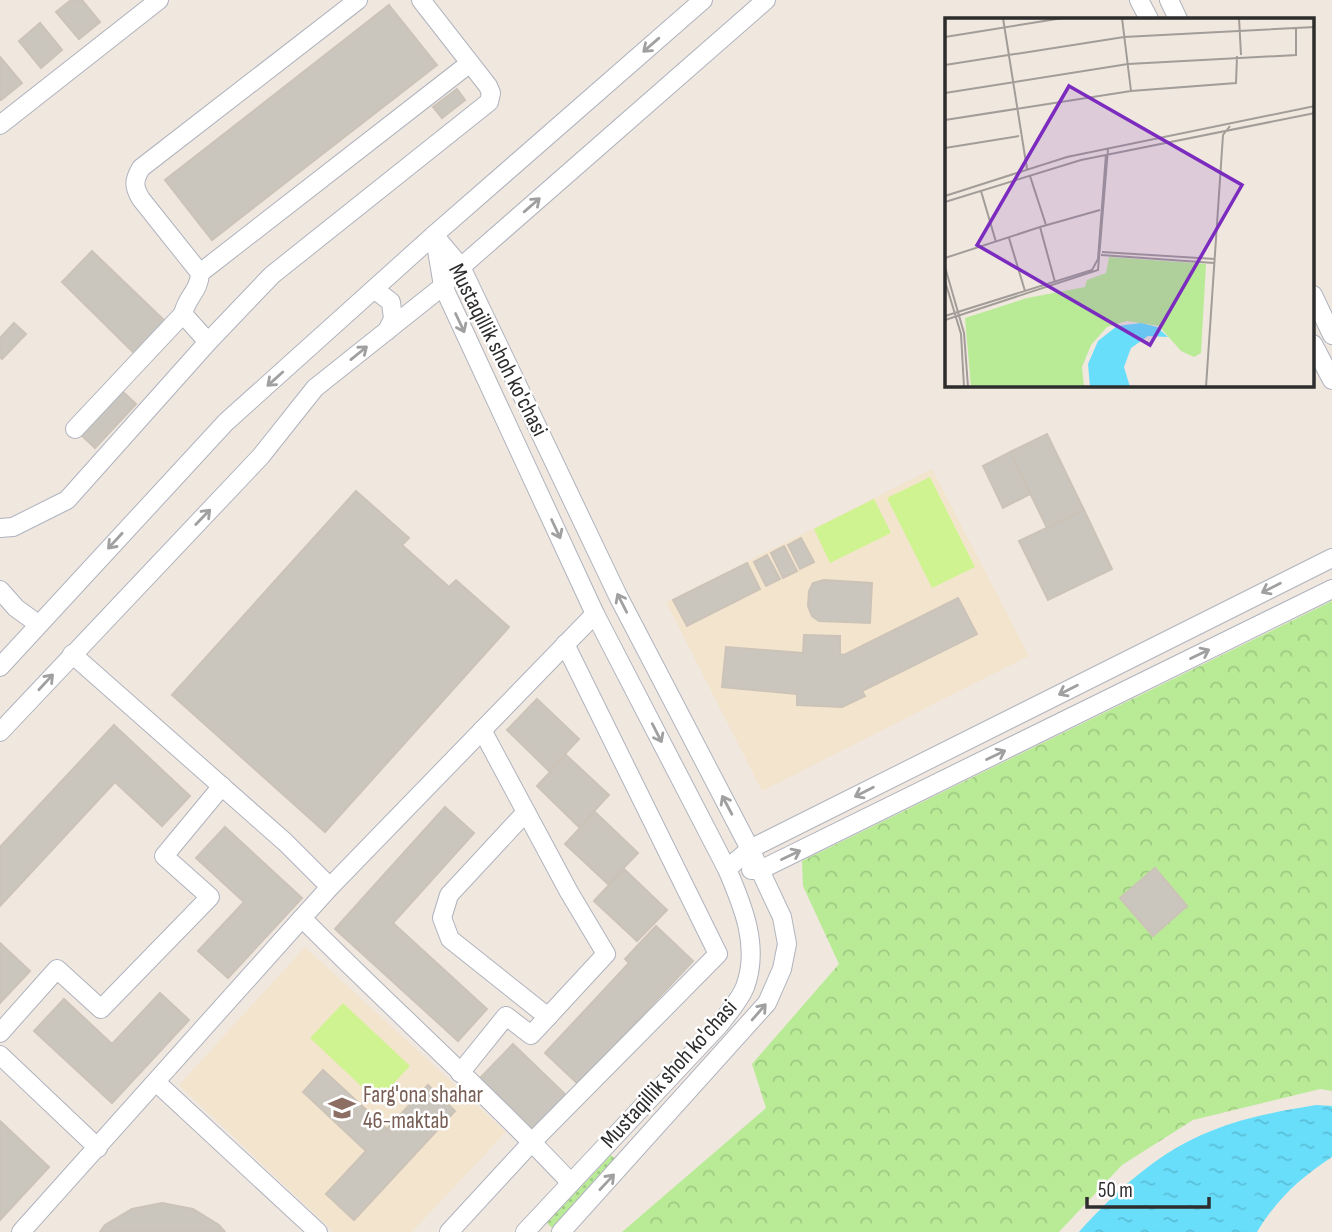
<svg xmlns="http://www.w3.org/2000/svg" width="1332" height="1232" font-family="'Sofia Sans Condensed',sans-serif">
<defs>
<pattern id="grass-dots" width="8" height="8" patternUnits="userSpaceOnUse" patternTransform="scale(1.75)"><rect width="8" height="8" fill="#b9eb96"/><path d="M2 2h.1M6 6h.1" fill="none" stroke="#9fca82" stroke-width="1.8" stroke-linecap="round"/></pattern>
<pattern id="park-crowns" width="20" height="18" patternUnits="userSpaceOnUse" patternTransform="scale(1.75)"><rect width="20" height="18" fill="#b9eb96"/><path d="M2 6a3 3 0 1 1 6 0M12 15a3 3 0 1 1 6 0" fill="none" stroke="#9fca82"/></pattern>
<pattern id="water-ripples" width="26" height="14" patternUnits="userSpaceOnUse" patternTransform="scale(1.75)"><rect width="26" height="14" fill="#68defb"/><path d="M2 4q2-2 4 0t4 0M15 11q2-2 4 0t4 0" fill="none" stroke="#5abfd7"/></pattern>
</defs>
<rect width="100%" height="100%" fill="#f0e7df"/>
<g fill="#f3e4cd">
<path d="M932 469 1029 656 762 791 666 602Z"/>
<path d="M305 947 506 1132 412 1232H334L179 1085Z"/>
</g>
<path fill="url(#grass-dots)" d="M611 1155 616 1160 552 1228 547 1223Z"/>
<path fill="url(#park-crowns)" d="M1332 601V1091L1320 1089 1193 1120 1122 1165 1059 1232H622L766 1108 752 1064 839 964 803 886 802 861Z"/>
<g fill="#d0f391">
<path d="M930 477 975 567 932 588 887 498Z"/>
<path d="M874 499 891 533 830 563 814 529Z"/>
<path d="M343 1003 410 1066 377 1101 310 1038Z"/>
</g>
<path fill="url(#water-ripples)" d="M1316 1105 1332 1106V1157C1301 1177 1276 1200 1257 1232H1079C1116 1191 1159 1151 1211 1131 1245 1117 1280 1111 1316 1105Z"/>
<g fill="#cbc6bd" stroke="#ccc3b8" stroke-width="2">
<path d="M71 0H82L100 22 79 39 56 12Z"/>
<path d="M389 5 437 65 212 240 165 180Z"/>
<path d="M40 23 62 50 41 68 19 41Z"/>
<path d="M0 57 22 83 1 100H0Z"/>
<path d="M457 89 465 100 442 118 433 107Z"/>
<path d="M92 251 168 324 137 356 62 282Z"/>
<path d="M14 323 26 334 2 359 0 357V338Z"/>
<path d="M120 389 136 404 95 448 79 433Z"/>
<path d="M1047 434 1084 510 1047 528 1010 452Z"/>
<path d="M1010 452 1030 494 1003 508 983 466Z"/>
<path d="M356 491 409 538 402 545 449 587 456 580 509 627 325 832 172 695Z"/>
<path d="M1084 510 1112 569 1048 600 1019 541Z"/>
<path d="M801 538 814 562 800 569 788 545Z"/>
<path d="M784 546 797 571 783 578 771 553Z"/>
<path d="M767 555 780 579 766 586 754 562Z"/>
<path d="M747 563 760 589 687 626 673 600Z"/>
<path d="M824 580 872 583 870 623 819 621 812 616 808 606 809 591 813 583Z"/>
<path d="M958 598 977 634 862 691 865 696 842 707 797 705V694L722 687 726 647 803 653 804 635 840 636V654L844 655Z"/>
<path d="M537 699 579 739 549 771 507 730Z"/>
<path d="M114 725 190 796 162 826 115 782 0 906V847Z"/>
<path d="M566 755 609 795 579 827 537 786Z"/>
<path d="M445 807 474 833 393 923 487 1009 458 1041 335 929Z"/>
<path d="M595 812 638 853 608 884 565 844Z"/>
<path d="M225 827 302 898 228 978 198 951 244 902 196 858Z"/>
<path d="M1155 868 1187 906 1153 936 1120 898Z"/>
<path d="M624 869 667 910 637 941 594 901Z"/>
<path d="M656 926 693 961 578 1084 545 1053 629 963 625 959Z"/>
<path d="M0 943 30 971 0 1003Z"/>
<path d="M160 993 189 1020 112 1103 34 1031 64 999 112 1044Z"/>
<path d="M513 1044 569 1098 536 1133 480 1078Z"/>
<path d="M323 1070 387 1129 428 1085 455 1111 354 1220 326 1194 366 1151 303 1092Z"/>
<path d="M0 1121 49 1167 0 1220Z"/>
<path d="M162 1203 193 1209 219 1225 225 1232H100L105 1225 132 1209Z"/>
</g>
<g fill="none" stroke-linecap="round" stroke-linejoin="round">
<defs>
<g id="minor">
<path d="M1139 0 1149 19"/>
<path d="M1169 0 1178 19"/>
<path d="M0 125 159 0"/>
<path d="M434 235 461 267 618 596 750 849 782 917 787 944 782 969 767 1003 561 1232"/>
<path d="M435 238 443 286 595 614 727 869C743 906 760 947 745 987 740 1000 728 1013 720 1024L525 1232"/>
<path d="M200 273 470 63"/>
<path d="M374 289 391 302 393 319 387 331"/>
<path d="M1313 295 1332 335"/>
<path d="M208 342 183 314C187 296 199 292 200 273L141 199C133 186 134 180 141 168L358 0"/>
<path d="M1313 344 1332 380"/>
<path d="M75 429 183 314"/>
<path d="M0 528 13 527 67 500 208 342 272 275 489 102 491 93 488 86 421 0"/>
<path d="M0 590 16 608 38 624"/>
<path d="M72 654 285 842 330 887"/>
<path d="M0 667 226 422 434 235 703 0"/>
<path d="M0 732 261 456 315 388 443 286 461 267 766 0"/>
<path d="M526 812 449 895 442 918 450 939 548 1017"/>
<path d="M727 869 750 849 1332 558"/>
<path d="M751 870H760L1332 589"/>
<path d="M0 1033 57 969 101 1009 210 897 164 856 222 786"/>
<path d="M0 1055 98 1148"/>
<path d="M460 1073 506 1016 531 1035 606 954 569 892 482 730"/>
<path d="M157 1083 318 1232"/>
<path d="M571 1183C485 1091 391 1008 302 918L330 887 595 614"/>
<path d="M21 1232 302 918"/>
<path d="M449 1232 531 1143 718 954 565 644"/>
</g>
</defs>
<use href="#minor" stroke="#afb3be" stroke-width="20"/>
<use href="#minor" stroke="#fff" stroke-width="18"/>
</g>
<defs><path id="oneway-shaft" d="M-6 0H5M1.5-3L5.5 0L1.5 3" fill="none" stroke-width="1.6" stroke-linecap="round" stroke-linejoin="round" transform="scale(1.75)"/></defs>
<g stroke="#a0a0a0">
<use href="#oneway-shaft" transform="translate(651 45) rotate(139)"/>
<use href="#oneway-shaft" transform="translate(532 205) rotate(-41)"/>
<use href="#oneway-shaft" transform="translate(460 323) rotate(65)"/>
<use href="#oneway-shaft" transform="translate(359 353) rotate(-39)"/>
<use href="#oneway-shaft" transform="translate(275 379) rotate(138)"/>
<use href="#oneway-shaft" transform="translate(203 517) rotate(-46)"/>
<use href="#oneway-shaft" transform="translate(556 529) rotate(65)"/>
<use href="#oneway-shaft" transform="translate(115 541) rotate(133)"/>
<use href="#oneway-shaft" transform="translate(1271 588) rotate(153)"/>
<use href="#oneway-shaft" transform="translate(622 603) rotate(-117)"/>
<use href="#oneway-shaft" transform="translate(1200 654) rotate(-26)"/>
<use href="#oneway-shaft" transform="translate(46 682) rotate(-47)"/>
<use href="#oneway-shaft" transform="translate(1068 690) rotate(153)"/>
<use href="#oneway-shaft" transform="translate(657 733) rotate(63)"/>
<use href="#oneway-shaft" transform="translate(996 755) rotate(-26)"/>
<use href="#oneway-shaft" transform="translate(864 792) rotate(153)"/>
<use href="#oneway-shaft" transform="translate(727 805) rotate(-118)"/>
<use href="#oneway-shaft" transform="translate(791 855) rotate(-26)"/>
<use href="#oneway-shaft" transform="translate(759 1012) rotate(-49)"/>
<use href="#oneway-shaft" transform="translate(607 1182) rotate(-47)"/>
</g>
<defs>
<symbol id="school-bare" viewBox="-9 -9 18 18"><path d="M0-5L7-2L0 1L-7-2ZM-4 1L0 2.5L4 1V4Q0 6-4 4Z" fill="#8d6e63" stroke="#fff" stroke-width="2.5" paint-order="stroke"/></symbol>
</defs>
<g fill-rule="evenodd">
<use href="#school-bare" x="323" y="1089" width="38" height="38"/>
</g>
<g text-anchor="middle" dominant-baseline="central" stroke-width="5" stroke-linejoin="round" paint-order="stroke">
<g font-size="23" fill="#2d2d2d" stroke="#fff">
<text transform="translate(498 350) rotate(63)">Mustaqillik shoh ko'chasi</text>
<text transform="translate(669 1074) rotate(-48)">Mustaqillik shoh ko'chasi</text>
</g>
<g font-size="23" fill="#785e54" stroke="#fff" text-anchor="start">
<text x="363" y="1095">Farg'ona shahar<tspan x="363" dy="26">46-maktab</tspan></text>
</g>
</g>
<g transform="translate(945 18)">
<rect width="369" height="369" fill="#f0e7df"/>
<path d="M164 239 261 246 256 335 249 339 236 333 214 308 182 303 162 309 146 327 137 349 139 369H26L20 300 82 280 140 269 142 262 161 255Z" fill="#b9eb96"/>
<path d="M196 305 212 309 223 319 203 318 186 330 179 349 185 369H145L143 346 153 323 172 308Z" fill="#68defb"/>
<path fill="none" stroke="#a29d98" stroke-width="2" d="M58 0 82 151M177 0 186 73M294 0 296 37M0 19 118 0M0 47 179 19 370 9M0 75 183 46 351 37V10M0 102 186 73 291 65 292 38M0 130 74 118M85 158 101 207M36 173 51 224M0 178 122 139 370 88M0 184 136 142 370 95M64 220 80 273M157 234 270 241M156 237 269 245M0 240 95 209M0 249 19 315 23 369M0 263 16 316 19 369M110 264 95 209 155 192M0 298 147 252 153 241 161 136M0 302 153 252 163 131M261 369 278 117 285 108"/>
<path fill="#7b2cbf" fill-opacity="0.15" stroke="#7b2cbf" stroke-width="3.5" d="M124 68 297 167 205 327 32 227Z"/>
<rect width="369" height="369" fill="none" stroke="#2d2d2d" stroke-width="3.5"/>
</g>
<path d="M1087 1197v10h122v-10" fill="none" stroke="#2d2d2d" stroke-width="3.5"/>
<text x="1098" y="1197" font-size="21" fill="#2d2d2d" stroke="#ffffff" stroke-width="5" paint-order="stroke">50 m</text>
</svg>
